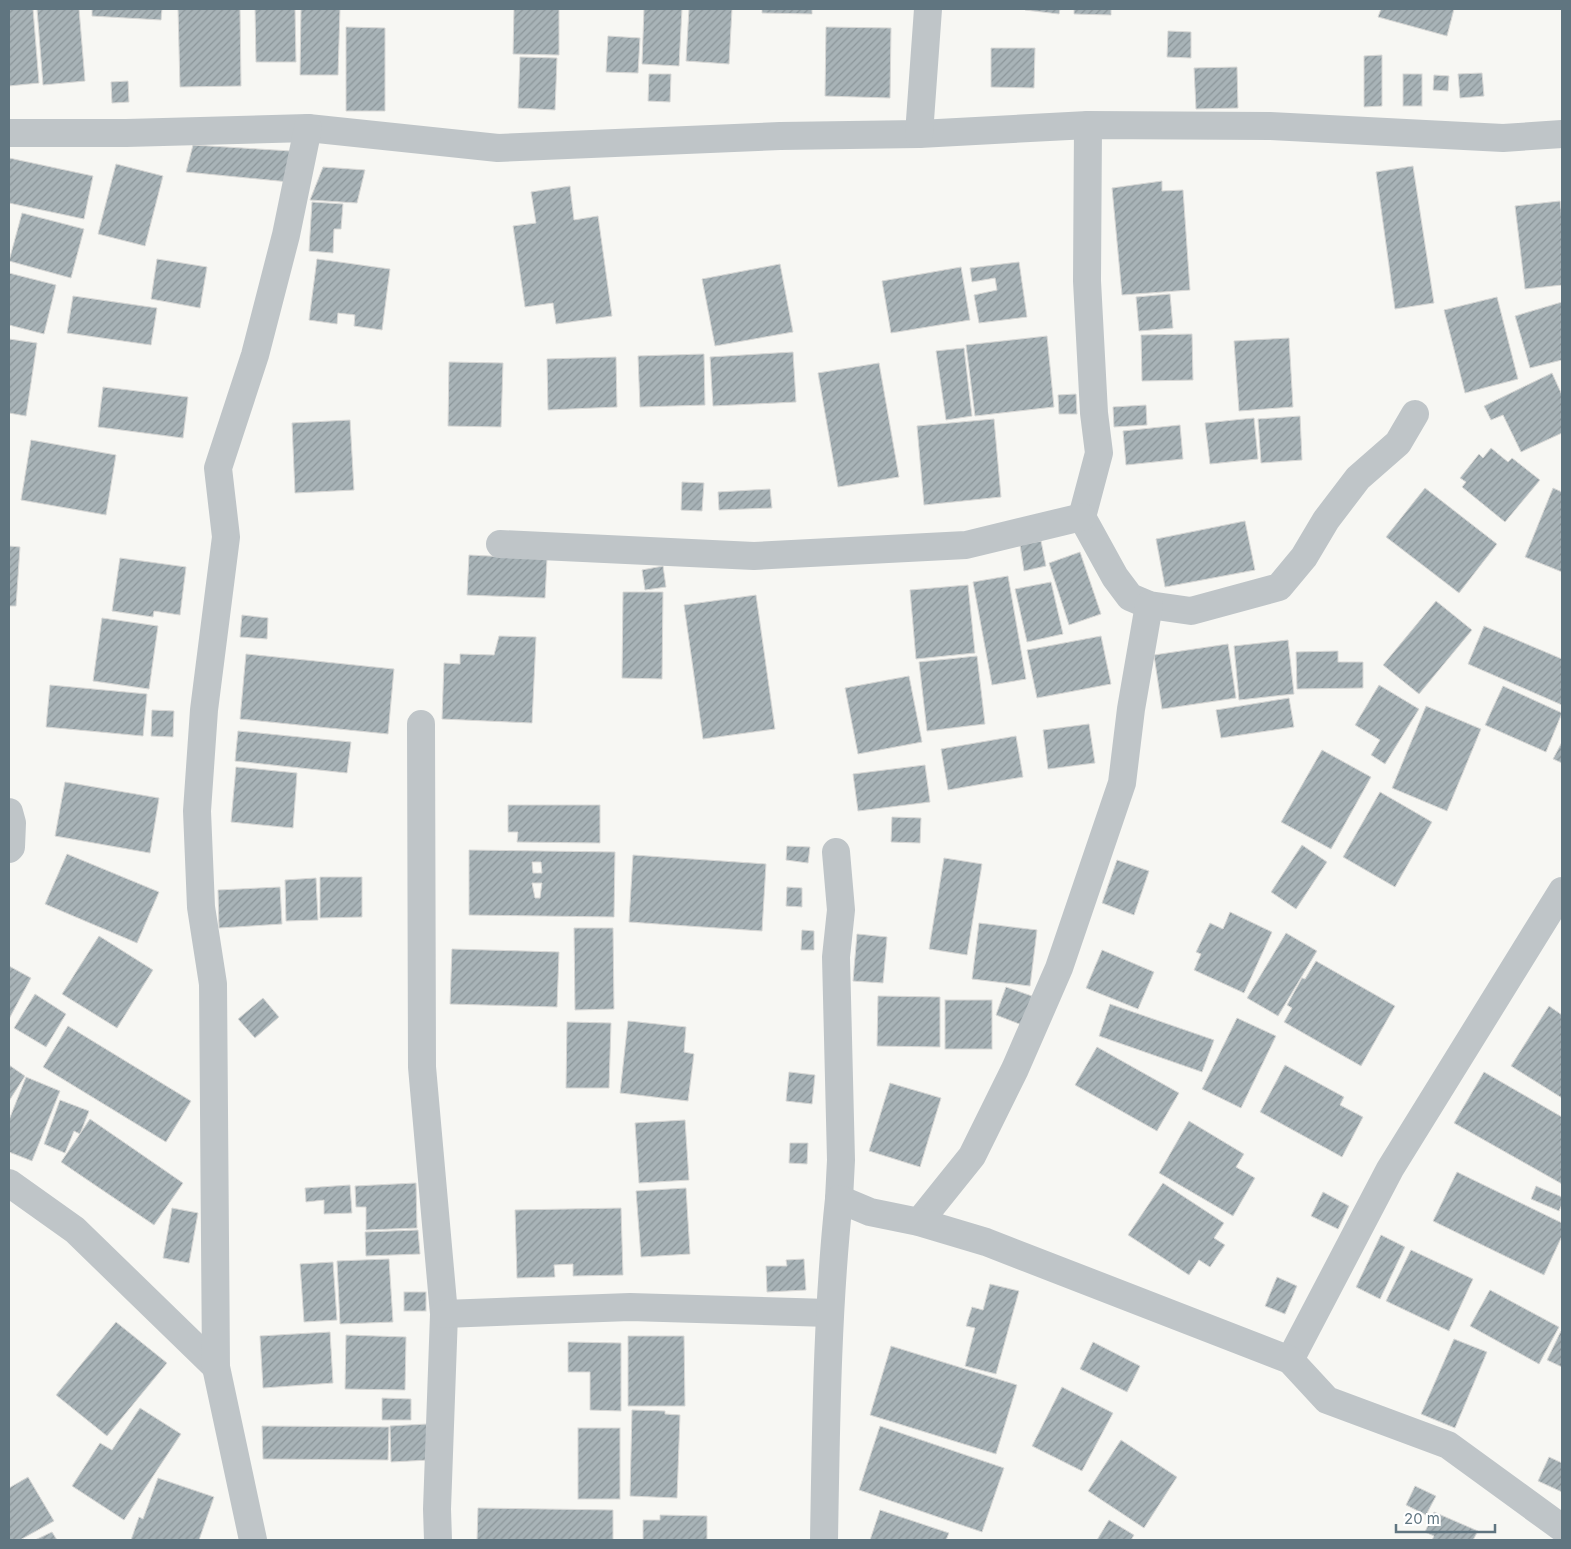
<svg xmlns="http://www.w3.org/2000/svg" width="1571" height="1549" font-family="Inter,sans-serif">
<defs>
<pattern id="building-hatch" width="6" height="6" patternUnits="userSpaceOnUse" patternTransform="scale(1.25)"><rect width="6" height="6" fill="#a8b3b7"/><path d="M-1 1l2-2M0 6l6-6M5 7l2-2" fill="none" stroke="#8c969a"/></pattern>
</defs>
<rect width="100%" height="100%" fill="#f7f7f3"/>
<g fill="url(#building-hatch)" stroke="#d8d8d6" fill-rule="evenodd">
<path d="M9 9H33L39 83 9 86Z"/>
<path d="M37 9H79L85 81 43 85Z"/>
<path d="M92 9H162L161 20 92 16Z"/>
<path d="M178 9H240L241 86 180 87Z"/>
<path d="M255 9H295L296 62H256Z"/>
<path d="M301 9H340L338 75H300Z"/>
<path d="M514 9H559V55L513 54Z"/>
<path d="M644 9H682L679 66 642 64Z"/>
<path d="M689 9H732L729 64 686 61Z"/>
<path d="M762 9H812V14L762 13Z"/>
<path d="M1025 9H1060L1059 14 1025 10Z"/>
<path d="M1074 9H1111V15L1074 14Z"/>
<path d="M1381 9H1454L1447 36 1378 17Z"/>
<path d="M346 27 385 28V111H346Z"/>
<path d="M826 27 891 28 890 98 825 96Z"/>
<path d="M1168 31 1191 32V58L1167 57Z"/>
<path d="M608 36 640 38 638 73 606 72Z"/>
<path d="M991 48H1035L1034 88 991 87Z"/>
<path d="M1382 55V106L1364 107V56Z"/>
<path d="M520 57 557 58 555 110 518 108Z"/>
<path d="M1237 67 1238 108 1196 109 1194 68Z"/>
<path d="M1482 73 1484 96 1460 98 1458 74Z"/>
<path d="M649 74H671L670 102 648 101Z"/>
<rect x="1403" y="74" width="19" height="32"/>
<path d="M1434 75 1449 76 1448 91 1433 90Z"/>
<path d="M128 81 129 102 112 103 111 82Z"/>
<path d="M193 145 291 151 289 182 186 172Z"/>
<path d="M9 158 93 176 84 219 9 203Z"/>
<path d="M116 164 163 176 145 246 98 234Z"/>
<path d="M1413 166 1434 303 1395 309 1376 172Z"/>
<path d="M323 167 365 170 357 203 310 200Z"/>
<path d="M1162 181V191L1183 190 1190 290 1122 295 1112 188Z"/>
<path d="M570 186 574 220 598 216 612 316 556 324 553 303 525 307 513 226 536 223 531 192Z"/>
<path d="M1560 201 1562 218V285L1525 289 1515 206Z"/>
<path d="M312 202 343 204 341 229H334L333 253 309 251Z"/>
<path d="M22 213 84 229 71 278 9 261Z"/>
<path d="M157 259 207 267 200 308 151 299Z"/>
<path d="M317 259 390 269 382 330 354 326 355 315 338 313 337 324 309 320Z"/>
<path d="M1019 262 1027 317 979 323 974 295 997 290 995 278 972 282 970 268Z"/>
<path d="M780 264 793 332 715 346 702 279Z"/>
<path d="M961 267 970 320 891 333 882 281Z"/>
<path d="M9 273 56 285 44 334 9 325Z"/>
<path d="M1170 294 1173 328 1139 331 1136 297Z"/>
<path d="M73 296 157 308 151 345 67 333Z"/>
<path d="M1497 297 1518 379 1465 393 1444 310Z"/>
<path d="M1562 302V360L1530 368 1515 316Z"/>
<path d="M1192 334 1193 380 1142 381 1141 335Z"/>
<path d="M1047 336 1054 407 975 416 966 345Z"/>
<path d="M1289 338 1293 407 1239 411 1234 341Z"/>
<path d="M9 339 37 343 26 416 9 413Z"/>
<path d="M964 348 972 416 946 420 936 351Z"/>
<path d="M793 352 796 402 713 406 710 357Z"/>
<path d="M704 354 705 405 640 407 638 356Z"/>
<path d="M616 357 617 407 548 410 547 359Z"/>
<path d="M449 362 503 363 501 427 448 426Z"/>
<path d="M879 363 899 477 838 487 818 373Z"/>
<path d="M1552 373 1562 395V433L1521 452 1503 415 1491 420 1484 406Z"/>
<path d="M103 387 188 397 183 438 98 427Z"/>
<path d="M1076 394 1077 414H1059L1058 395Z"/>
<path d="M1146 405 1147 425 1114 427 1113 407Z"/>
<path d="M1300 416 1302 460 1261 463 1258 419Z"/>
<path d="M1254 418 1258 459 1210 464 1205 423Z"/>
<path d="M994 419 1001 497 924 505 917 426Z"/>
<path d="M350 420 354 490 295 493 292 423Z"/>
<path d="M1180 425 1183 459 1126 465 1123 431Z"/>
<path d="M31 440 116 455 106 515 21 500Z"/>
<path d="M1491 448 1508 462 1512 458 1540 480 1505 522 1462 487 1466 482 1460 478 1479 454 1483 458Z"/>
<path d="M682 482 704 483 702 511 681 510Z"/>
<path d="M1425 488 1497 544 1459 593 1386 537Z"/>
<path d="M1553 488 1562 492V572L1525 557Z"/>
<path d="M770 489 772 508 719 510 718 492Z"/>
<path d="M1245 521 1255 570 1165 587 1156 539Z"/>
<path d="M1041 541 1046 566 1024 571 1020 545Z"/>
<path d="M9 546 20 547 16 606H9Z"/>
<path d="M1080 552 1101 614 1069 625 1049 563Z"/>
<path d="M469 555 547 559 545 598 467 595Z"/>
<path d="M120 558 186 567 180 615 154 611 153 617 112 611Z"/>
<path d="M663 566 666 587 645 590 642 570Z"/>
<path d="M1008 576 1026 679 992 685 973 582Z"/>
<path d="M1051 582 1063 634 1027 642 1015 589Z"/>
<path d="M968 585 975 653 916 659 910 590Z"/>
<path d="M623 592H663L662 679 622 678Z"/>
<path d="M756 595 775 729 703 739 684 605Z"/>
<path d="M1436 601 1472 630 1419 694 1383 665Z"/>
<path d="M242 615 268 618 267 639 240 637Z"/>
<path d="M102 618 158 626 149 689 93 681Z"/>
<path d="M1484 626 1562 659V705L1468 664Z"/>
<path d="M499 636 536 637 532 723 442 719 444 663 460 664V654L494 655Z"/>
<path d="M1101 636 1111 684 1037 698 1027 650Z"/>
<path d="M1288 640 1294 694 1239 700 1234 646Z"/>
<path d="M1228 644 1236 698 1162 709 1154 655Z"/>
<path d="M1338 651V662H1363V688L1297 689 1296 652Z"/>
<path d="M246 654 394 669 388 734 240 719Z"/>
<path d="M977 656 985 724 927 731 919 662Z"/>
<path d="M909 676 922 742 858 754 845 688Z"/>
<path d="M50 685 147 694 143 736 46 727Z"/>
<path d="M1379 685 1419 709 1385 764 1371 755 1380 740 1355 725Z"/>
<path d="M1503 686 1562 713 1546 752 1485 725Z"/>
<path d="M1289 698 1294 727 1221 738 1216 710Z"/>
<path d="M1426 706 1481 729 1447 811 1392 788Z"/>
<path d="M152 710 174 711 173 737 151 736Z"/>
<path d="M1089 724 1095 763 1048 769 1043 730Z"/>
<path d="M238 731 351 742 347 773 235 761Z"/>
<path d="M1016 736 1023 777 948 790 941 749Z"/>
<path d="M1562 742V763L1553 759Z"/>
<path d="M1322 750 1371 777 1331 849 1281 822Z"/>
<path d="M925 765 930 802 858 811 853 774Z"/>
<path d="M236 767 297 773 293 828 231 822Z"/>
<path d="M65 782 159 798 150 853 55 836Z"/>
<path d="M1380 792 1432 822 1395 887 1343 857Z"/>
<path d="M508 805H600V843L517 842 518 832H508Z"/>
<path d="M892 817 921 818 920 843 891 842Z"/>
<path d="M1302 845 1327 862 1296 909 1271 892Z"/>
<path d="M787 846 810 847 808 863 786 860Z"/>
<path d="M469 850 615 852 614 917 469 915ZM532 862H541L542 873H533ZM532 883H542L540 898H535Z"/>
<path d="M67 854 159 892 137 943 45 904Z"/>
<path d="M633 855 766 864 762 931 629 922Z"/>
<path d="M944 858 982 864 967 955 929 949Z"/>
<path d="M1117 860 1149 871 1134 915 1102 903Z"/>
<path d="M320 877H362V917L320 918Z"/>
<path d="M316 878 318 920 286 921 285 880Z"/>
<path d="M280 887 282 924 219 928 218 890Z"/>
<path d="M787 887 802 888V907L786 906Z"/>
<path d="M1230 912 1272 932 1244 993 1194 970 1201 954 1196 952 1210 923 1223 929Z"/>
<path d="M979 923 1037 930 1030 986 972 979Z"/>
<path d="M574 928H613L614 1009 575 1010Z"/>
<path d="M802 930 814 931V950H801Z"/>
<path d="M1286 933 1317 951 1278 1016 1247 998Z"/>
<path d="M857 934 887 937 883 983 853 981Z"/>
<path d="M99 936 153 970 117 1028 62 994Z"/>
<path d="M452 949 559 952 557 1007 450 1004Z"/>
<path d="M1102 950 1154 972 1138 1009 1086 988Z"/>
<path d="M1316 961 1395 1006 1361 1066 1284 1022 1292 1008 1287 1005 1302 978 1305 979Z"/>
<path d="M9 966 31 978 9 1019Z"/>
<path d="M1006 987 1032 996 1022 1025 996 1015Z"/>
<path d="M35 994 66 1014 46 1047 14 1028Z"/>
<path d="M878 996 940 997V1047L877 1046Z"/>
<path d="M263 998 279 1017 255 1038 238 1019Z"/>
<rect x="945" y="1000" width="47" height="49"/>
<path d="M1110 1004 1214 1040 1202 1072 1099 1036Z"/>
<path d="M1549 1006 1562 1015V1098L1511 1066Z"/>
<path d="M1237 1018 1276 1036 1241 1108 1202 1089Z"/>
<path d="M628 1021 686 1027 684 1052 694 1054 688 1101 620 1093Z"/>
<path d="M567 1022 611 1023 609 1088H566Z"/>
<path d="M68 1026 191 1101 166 1142 43 1067Z"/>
<path d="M1097 1047 1179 1093 1157 1131 1075 1085Z"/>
<path d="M9 1065 25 1076 9 1101Z"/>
<path d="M1285 1065 1344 1097 1340 1105 1363 1117 1342 1157 1260 1112Z"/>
<path d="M789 1072 815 1075 812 1104 786 1101Z"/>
<path d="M1484 1072 1562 1117V1184L1454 1123Z"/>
<path d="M26 1077 60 1091 32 1161 9 1152V1120Z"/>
<path d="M890 1083 941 1098 920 1167 869 1151Z"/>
<path d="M60 1100 89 1111 80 1134 74 1131 65 1153 44 1144Z"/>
<path d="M90 1119 183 1183 154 1225 61 1162Z"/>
<path d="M685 1120 689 1180 639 1183 635 1123Z"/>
<path d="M1189 1121 1244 1154 1236 1167 1255 1178 1233 1216 1159 1173Z"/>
<path d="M790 1143H808L807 1164 789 1163Z"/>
<path d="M1457 1172 1562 1223V1236L1544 1275 1433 1221Z"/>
<path d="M416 1183 417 1228 366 1230V1207H356L355 1186Z"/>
<path d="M1163 1183 1224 1223 1214 1238 1225 1245 1210 1267 1199 1260 1189 1275 1128 1235Z"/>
<path d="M350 1185 352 1213 324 1214V1200L306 1202 305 1188Z"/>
<path d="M1536 1186 1562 1197V1204L1559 1211 1531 1199Z"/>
<path d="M686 1188 690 1254 641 1257 636 1191Z"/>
<path d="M1323 1192 1349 1206 1338 1229 1311 1216Z"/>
<path d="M172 1208 198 1213 189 1263 163 1258Z"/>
<path d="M621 1208 623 1275 573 1276V1264L554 1265 555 1277 517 1278 515 1210Z"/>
<path d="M418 1230 420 1254 366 1256 365 1232Z"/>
<path d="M1381 1235 1405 1247 1380 1299 1356 1287Z"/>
<path d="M1411 1250 1473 1279 1449 1331 1386 1301Z"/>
<path d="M389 1259 393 1322 340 1324 337 1261Z"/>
<path d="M804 1259 806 1290 767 1292 766 1266H787L786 1260Z"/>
<path d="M333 1262 337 1320 304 1322 300 1264Z"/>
<path d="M1277 1277 1297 1286 1285 1314 1265 1306Z"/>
<path d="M990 1284 1019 1291 996 1374 965 1366 975 1328 966 1326 972 1307 983 1310Z"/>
<path d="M1490 1290 1559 1327 1539 1364 1470 1326Z"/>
<rect x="404" y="1292" width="22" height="19"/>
<path d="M116 1322 167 1363 107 1436 56 1395Z"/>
<path d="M1561 1331 1562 1332V1367L1547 1360Z"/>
<path d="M330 1332 333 1383 263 1388 260 1336Z"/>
<path d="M346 1335 406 1337 405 1390 345 1389Z"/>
<path d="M628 1336H684L685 1406H628Z"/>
<path d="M1454 1339 1487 1352 1455 1428 1421 1414Z"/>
<path d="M568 1342 621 1343V1411L590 1410V1372H568Z"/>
<path d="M1093 1342 1140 1366 1127 1392 1080 1369Z"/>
<path d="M891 1346 1017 1385 996 1454 870 1415Z"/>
<path d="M1062 1387 1113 1413 1082 1471 1032 1446Z"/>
<path d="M382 1398 411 1399V1420H382Z"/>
<path d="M140 1408 181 1434 124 1520 72 1486 100 1443 112 1450Z"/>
<path d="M632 1410 665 1411V1414L680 1415 677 1498 630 1496Z"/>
<path d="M427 1424 429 1460 391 1462 390 1426Z"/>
<path d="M262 1426 389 1427 388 1460 263 1459Z"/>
<path d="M880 1426 1004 1468 982 1532 859 1490Z"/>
<rect x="578" y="1428" width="42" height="71"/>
<path d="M1121 1440 1177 1477 1144 1528 1088 1491Z"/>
<path d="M1549 1457 1562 1463V1492L1538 1481Z"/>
<path d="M28 1477 54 1521 20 1540H9V1488Z"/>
<path d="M158 1478 214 1497 199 1540H131L139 1517 143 1519Z"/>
<path d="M1415 1486 1436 1496 1426 1515 1406 1505Z"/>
<path d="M478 1508 613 1510V1540H477Z"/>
<path d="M880 1510 949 1533 946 1540H870Z"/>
<path d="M1434 1512 1478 1531 1473 1540H1432L1434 1536 1425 1532Z"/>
<path d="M660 1515 707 1516V1540H643V1520H660Z"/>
<path d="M1109 1520 1134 1535 1131 1540H1097Z"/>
<path d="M52 1532 57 1540H35Z"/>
</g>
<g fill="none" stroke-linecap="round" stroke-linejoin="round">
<g stroke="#bfc5c8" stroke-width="28">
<path d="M1088 125 1087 281 1094 413 1099 453 1082 517 1115 577 1130 597 1149 605 1191 611 1279 587 1304 557 1326 520 1358 478 1398 443 1415 414"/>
<path d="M9 133H126L308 128 498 148 780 136 919 134 1088 125 1270 126 1503 138 1562 134"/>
<path d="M919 134 928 9"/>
<path d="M500 544 754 556 966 545 1082 517"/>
<path d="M421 724 422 1067 444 1314 437 1509 438 1540"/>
<path d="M9 812 12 823 11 847 9 849"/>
<path d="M836 852 841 910 836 957 841 1160 839 1199"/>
<path d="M9 1183 75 1230 216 1367"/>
<path d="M919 1222 972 1156 1015 1069 1059 968 1122 783 1131 709 1149 605"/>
<path d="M444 1314 630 1307 829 1313"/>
<path d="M1290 1360 1390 1169 1562 891"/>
<path d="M253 1540 216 1367 213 984 201 907 197 811 204 710 226 537 218 468 255 355 286 235 308 128"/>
<path d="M824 1540C826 1426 827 1312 839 1199L870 1212 919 1222 986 1242 1290 1360 1327 1400 1448 1445 1562 1528"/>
</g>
</g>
<rect width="1571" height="1549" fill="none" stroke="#607580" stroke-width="20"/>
<path d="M1396 1524v8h99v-8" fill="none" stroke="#607580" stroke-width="2.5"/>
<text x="1404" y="1524" font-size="15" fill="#607580" stroke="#ffffff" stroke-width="4" paint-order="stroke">20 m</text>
</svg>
